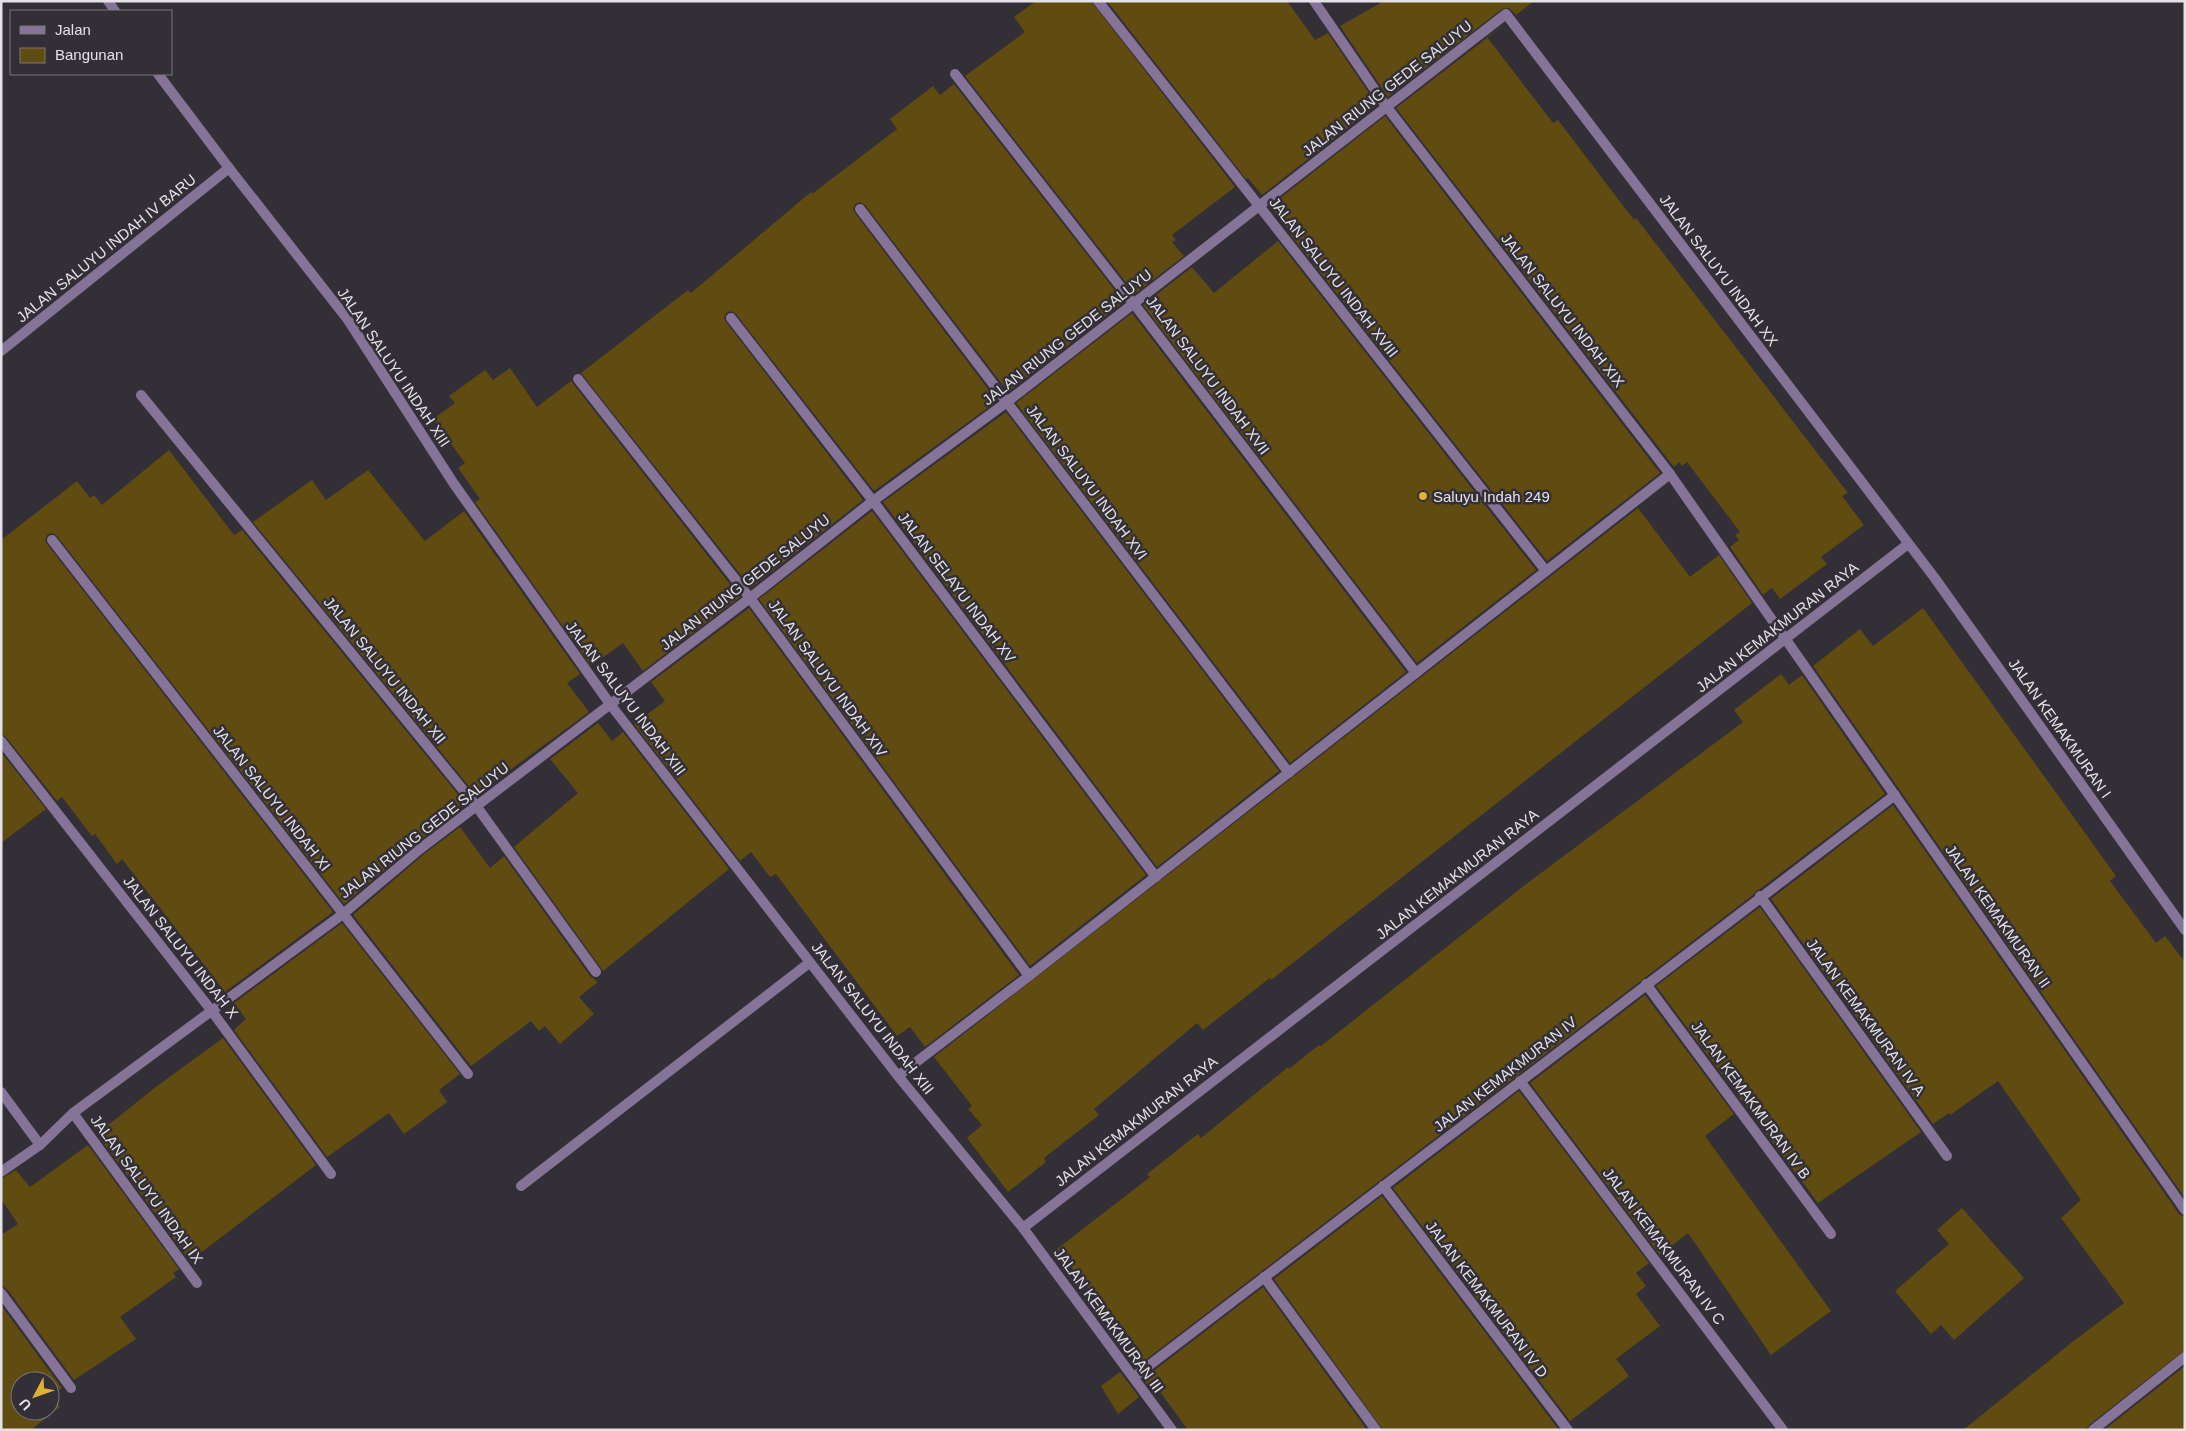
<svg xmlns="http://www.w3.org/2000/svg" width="2186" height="1431" font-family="Arial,sans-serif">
<rect width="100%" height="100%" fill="#332f37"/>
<g fill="#604b11" fill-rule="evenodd">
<path d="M1036 1H1091L1235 187 1172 235 1176 240 1172 242 1184 256 1135 294 965 76 1025 32 1014 17Z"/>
<path d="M1107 1H1287L1315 40 1328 33 1377 105 1262 195 1248 178 1246 179Z"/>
<path d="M1384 1H1534L1516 15 1509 8 1502 9 1388 97 1340 26Z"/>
<path d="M1505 24 1487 37 1553 123 1558 120 1634 220 1636 218 1738 350 1848 493 1842 496 1864 525 1821 557 1827 564 1780 599 1772 588 1763 595 1730 547 1739 540 1735 535 1740 532 1687 462 1682 466 1679 462 1674 467 1396 108Z"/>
<path d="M954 84 1124 302 1008 392 865 205 860 202 855 204 853 209 855 213 997 401 874 491 736 314 731 311 726 313 724 318 726 322 863 500 751 588 581 373 688 290 691 293 811 192 812 194 897 129 890 119 933 86 940 95Z"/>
<path d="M1385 116 1660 473 1547 561 1289 233 1290 231 1270 206Z"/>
<path d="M1278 241 1536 570 1417 663 1143 305 1192 267 1214 293Z"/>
<path d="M1132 313 1406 672 1290 763 1016 403Z"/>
<path d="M510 368 537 407 571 381 740 597 643 671 623 643 591 666 475 502 480 499 458 468 465 463 433 419 455 403 449 396 485 370 493 380Z"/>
<path d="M1006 412 1279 771 1157 867 883 502Z"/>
<path d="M169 450 234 535 242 530 465 803 344 904 57 536 52 533 47 535 45 540 47 544 333 912 225 992 122 859 117 864 95 834 92 836 62 797 57 801 6 737 1 734V540L77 481 90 498 94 495 102 505Z"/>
<path d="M368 470 425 541 464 511 580 674 567 683 589 712 476 795 253 522 312 480 326 500Z"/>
<path d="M1638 508 1690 577 1719 555 1752 603 1271 980 1270 978 1203 1030 1197 1023 1094 1109 1099 1115 1044 1158 1046 1162 1008 1192 967 1138 982 1125 968 1109 972 1106 934 1057Z"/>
<path d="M872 511 1146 875 1030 966 759 599Z"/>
<path d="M749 608 1019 975 925 1047 910 1027 897 1036 776 874 770 877 751 852 740 861 634 724 665 701 651 682Z"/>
<path d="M1923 608 2116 876 2110 881 2156 943 2165 936 2185 962V1198L1813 666 1860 629 1873 646Z"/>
<path d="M1781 674 1789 685 1802 675 1885 794 1760 889 1756 891 1753 895 1135 1368 1131 1363 1143 1355 1100 1299 1097 1300 1057 1249 1150 1177 1147 1174 1198 1134 1201 1138 1288 1067 1289 1069 1319 1045 1321 1046 1529 882 1743 722 1734 710Z"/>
<path d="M598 723 612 741 623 732 729 869 603 971 514 847 578 793 550 759Z"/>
<path d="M1 752 46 809 1 843Z"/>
<path d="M1893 805 2179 1214 2185 1217V1350L2089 1425 2086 1430H1963L2071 1343 2124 1303 2061 1218 2081 1200 1998 1081 1950 1115 1949 1113 1933 1124 1771 899Z"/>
<path d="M460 827 490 868 504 856 590 976 598 982 579 997 594 1014 560 1044 545 1026 539 1031 531 1021 471 1066 353 915 424 854Z"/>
<path d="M1760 907 1921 1132 1818 1203 1656 986Z"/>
<path d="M342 923 460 1074 439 1090 447 1102 404 1134 389 1113 327 1157 234 1030 246 1019 234 1003Z"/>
<path d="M1645 995 1734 1114 1705 1136 1831 1311 1771 1355 1688 1233 1660 1255 1530 1083Z"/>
<path d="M223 1038 316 1165 190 1261 99 1137 104 1133 102 1130 157 1086Z"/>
<path d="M1519 1091 1649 1263 1636 1273 1646 1286 1636 1294 1660 1326 1616 1359 1629 1376 1570 1421 1393 1188Z"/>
<path d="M88 1145 179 1269 173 1273 176 1277 120 1317 136 1339 74 1380 7 1289 1 1286V1235L18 1224 1 1199V1179L16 1170 30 1187Z"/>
<path d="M1382 1196 1559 1430H1383L1274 1279Z"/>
<path d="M1962 1208 2024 1278 1954 1340 1941 1325 1931 1334 1895 1291 1949 1244 1937 1230Z"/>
<path d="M1263 1287 1367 1430H1188L1155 1385 1150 1389 1143 1379Z"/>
<path d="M1 1305 62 1388 51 1395 60 1407 31 1430H1ZM20 1381H50V1411H20Z"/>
<path d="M2185 1366V1430H2104Z"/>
<path d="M1120 1372 1139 1397 1118 1414 1101 1386Z"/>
</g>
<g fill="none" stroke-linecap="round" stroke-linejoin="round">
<g stroke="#857398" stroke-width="10">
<path d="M108 1 115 11"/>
<path d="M1098 1 1546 571"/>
<path d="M1314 1 1386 106 1670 474 2185 1210"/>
<path d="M158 74 229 168 348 320 454 484 610 704 898 1076 1023 1228 1172 1430"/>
<path d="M955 74 1134 304 1416 673"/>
<path d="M860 209 1289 773"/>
<path d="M731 318 873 501 1156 877"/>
<path d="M1 351 229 168"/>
<path d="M578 379 750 598 1029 976"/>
<path d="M141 395 477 807 596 972"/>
<path d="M52 540 468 1074"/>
<path d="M1 741 211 1010 331 1174"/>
<path d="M1760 896 1947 1156"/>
<path d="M1646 984 1831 1234"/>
<path d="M898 1076 1029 976 1670 474"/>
<path d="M1520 1081 1783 1430"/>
<path d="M1 1092 40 1145"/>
<path d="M73 1113 197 1283"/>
<path d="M1 1172 40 1145 73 1113 343 914 420 849 750 598 873 501 1007 402 1506 14 1934 577 2185 930"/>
<path d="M521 1186 809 963"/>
<path d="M1383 1186 1568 1430"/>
<path d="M1023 1228 1908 544"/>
<path d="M1264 1277 1376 1430"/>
<path d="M1 1293 71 1388"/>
<path d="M1134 1377 1895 795"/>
<path d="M2093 1430 2185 1357"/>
</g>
</g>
<circle fill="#deb133" stroke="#332f37" stroke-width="2" cx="1423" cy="496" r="5"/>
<g text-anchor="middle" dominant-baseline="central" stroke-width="5" stroke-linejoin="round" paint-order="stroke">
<g font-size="15" fill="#e4e2e7" stroke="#332f37">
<text transform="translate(1387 88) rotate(-38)">JALAN RIUNG GEDE SALUYU</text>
<text transform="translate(106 248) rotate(-39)">JALAN SALUYU INDAH IV BARU</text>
<text transform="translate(1719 270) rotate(53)">JALAN SALUYU INDAH XX</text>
<text transform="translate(1334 277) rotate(52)">JALAN SALUYU INDAH XVIII</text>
<text transform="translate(1563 310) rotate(52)">JALAN SALUYU INDAH XIX</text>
<text transform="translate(1067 337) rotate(-38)">JALAN RIUNG GEDE SALUYU</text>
<text transform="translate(394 367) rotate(56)">JALAN SALUYU INDAH XIII</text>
<text transform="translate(1208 375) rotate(53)">JALAN SALUYU INDAH XVII</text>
<text transform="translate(1087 482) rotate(53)">JALAN SALUYU INDAH XVI</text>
<text transform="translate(745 582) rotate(-38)">JALAN RIUNG GEDE SALUYU</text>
<text transform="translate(957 587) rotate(53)">JALAN SELAYU INDAH XV</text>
<text transform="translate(1777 627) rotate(-38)">JALAN KEMAKMURAN RAYA</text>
<text transform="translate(385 670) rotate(51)">JALAN SALUYU INDAH XII</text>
<text transform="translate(828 678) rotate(54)">JALAN SALUYU INDAH XIV</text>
<text transform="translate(626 698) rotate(53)">JALAN SALUYU INDAH XIII</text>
<text transform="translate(2060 728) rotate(55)">JALAN KEMAKMURAN I</text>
<text transform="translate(272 798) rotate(52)">JALAN SALUYU INDAH XI</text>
<text transform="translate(424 830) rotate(-38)">JALAN RIUNG GEDE SALUYU</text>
<text transform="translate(1457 874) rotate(-38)">JALAN KEMAKMURAN RAYA</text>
<text transform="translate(1998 916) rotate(55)">JALAN KEMAKMURAN II</text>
<text transform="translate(181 947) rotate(52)">JALAN SALUYU INDAH X</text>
<text transform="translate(1866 1017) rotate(54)">JALAN KEMAKMURAN IV A</text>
<text transform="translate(873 1018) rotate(52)">JALAN SALUYU INDAH XIII</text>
<text transform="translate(1505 1074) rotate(-38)">JALAN KEMAKMURAN IV</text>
<text transform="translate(1751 1100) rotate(54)">JALAN KEMAKMURAN IV B</text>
<text transform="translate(1136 1121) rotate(-38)">JALAN KEMAKMURAN RAYA</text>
<text transform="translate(147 1189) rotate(54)">JALAN SALUYU INDAH IX</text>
<text transform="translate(1664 1246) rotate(53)">JALAN KEMAKMURAN IV C</text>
<text transform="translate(1487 1299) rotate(53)">JALAN KEMAKMURAN IV D</text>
<text transform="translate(1109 1320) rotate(54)">JALAN KEMAKMURAN III</text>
</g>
<g font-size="15" fill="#e4e2e7" stroke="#332f37" text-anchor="start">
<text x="1433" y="496">Saluyu Indah 249</text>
</g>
</g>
<rect width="2186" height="1431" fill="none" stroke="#e4e2e7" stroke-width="5"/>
<rect x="10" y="10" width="162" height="65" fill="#332f37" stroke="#7a777d"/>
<rect x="20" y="26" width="25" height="8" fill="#857398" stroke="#7a777d"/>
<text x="55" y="35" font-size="15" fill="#e4e2e7">Jalan</text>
<rect x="20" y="48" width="25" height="15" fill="#604b11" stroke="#7a777d"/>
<text x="55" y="60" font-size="15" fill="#e4e2e7">Bangunan</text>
<g transform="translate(35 1396) rotate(229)"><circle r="24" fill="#332f37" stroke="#7a777d"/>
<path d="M0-4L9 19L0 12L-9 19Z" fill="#deb133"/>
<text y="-8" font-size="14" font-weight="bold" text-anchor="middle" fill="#e4e2e7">U</text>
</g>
</svg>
